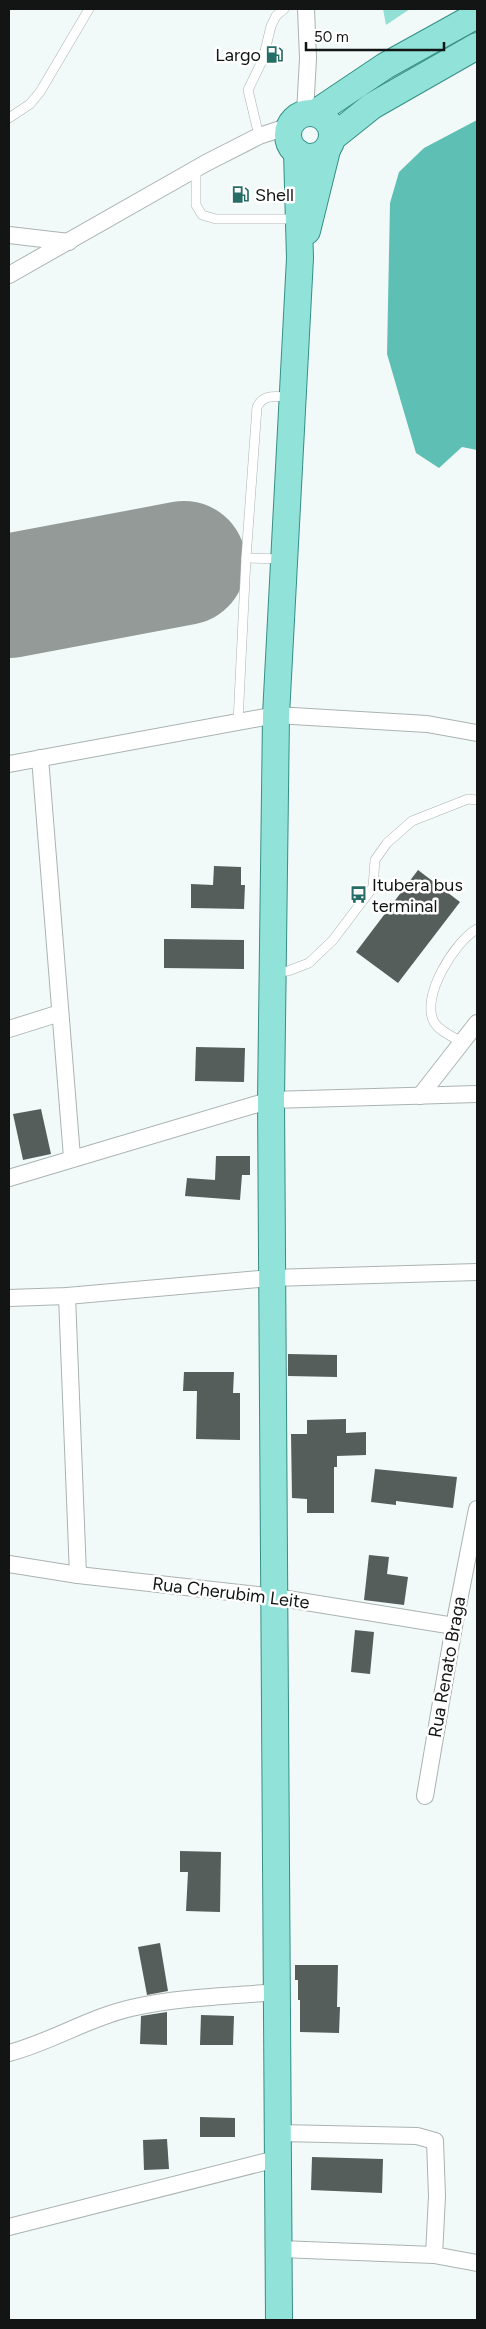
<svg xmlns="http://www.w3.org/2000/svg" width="486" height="2329" font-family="Figtree,sans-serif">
<rect width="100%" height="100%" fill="#f1faf8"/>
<path fill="#92e0d5" d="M383 9H410L386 25Z"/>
<path fill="#5ec0b4" d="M477 120V450L462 447 439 468 416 453 387 354 390 203 399 172 424 148Z"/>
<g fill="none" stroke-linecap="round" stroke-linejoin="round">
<path stroke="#939a98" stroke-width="124" d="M9 596 184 563"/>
</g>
<g fill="#565e5c">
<path d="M214 866 241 867V885H245L244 909 191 908V884L213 885Z"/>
<path d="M418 870 460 902 398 983 356 952Z"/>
<path d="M164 939 244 940V969L164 968Z"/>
<path d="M196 1047 245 1048 244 1082 195 1081Z"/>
<path d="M41 1109 51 1154 23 1160 13 1114Z"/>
<path d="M216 1156H250V1175H242L240 1200 185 1196 187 1178 215 1180Z"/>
<path d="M288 1354 337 1355V1377L288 1376Z"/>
<path d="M184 1372H234L233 1393H240V1440L196 1439 197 1391H183Z"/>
<path d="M346 1419V1433L366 1432V1455L337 1456V1467H334V1513H307V1499L292 1498 291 1434H307V1420Z"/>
<path d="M375 1469 457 1477 453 1508 396 1501V1505L371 1502Z"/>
<path d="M369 1555 389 1557 387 1574 408 1577 404 1605 364 1600Z"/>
<path d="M355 1630 374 1632 370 1674 351 1672Z"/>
<path d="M180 1851 221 1852 220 1912 186 1911 188 1872H180Z"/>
<path d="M160 1943 168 1991 147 1995 138 1947Z"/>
<path d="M295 1965H338L337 2007H340L339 2033 300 2032V2000H298V1980H295Z"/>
<path d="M167 2012V2045L140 2044 141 2016Z"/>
<path d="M201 2015 234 2016 233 2045H200Z"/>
<path d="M200 2117 235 2118V2137H200Z"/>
<path d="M167 2139 169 2169 144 2170 143 2140Z"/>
<path d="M312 2157 383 2159 382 2193 311 2190Z"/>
</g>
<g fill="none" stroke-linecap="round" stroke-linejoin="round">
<defs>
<g id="service">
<path d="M9 118 30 104 40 92 89 9"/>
<path d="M259 136 248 90 263 59 271 26 276 16 284 9"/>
<path d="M196 169V205L202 215 216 219H297"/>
<path d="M246 558 283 559"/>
<path d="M238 722 246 558 257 407C264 393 276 397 290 397"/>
<path d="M274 972 288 971 309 963 333 940 373 887 375 860 387 843 412 821 468 799 477 800"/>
<path d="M462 1042C453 1037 439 1031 434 1022 420 997 455 941 477 929"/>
</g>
<g id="minor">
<path d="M305 113 308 58 306 9"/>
<path d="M9 235 69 242"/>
<path d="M9 275 206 163 259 136 290 126"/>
<path d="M40 758 72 1157"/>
<path d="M9 764 276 715 427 724 477 733"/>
<path d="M9 1029 60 1013"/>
<path d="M420 1096 477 1023"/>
<path d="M9 1178 271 1100 477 1094"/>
<path d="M67 1296 78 1575"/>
<path d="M9 1298 67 1296 271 1278 477 1272"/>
<path d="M9 1564 78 1575 275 1597 454 1626"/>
<path d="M425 1796 454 1626 477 1509"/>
<path d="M9 2053C51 2042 88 2018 131 2008 179 1997 230 1996 279 1992"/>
<path d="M280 2133 417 2136 435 2141 437 2196 434 2255"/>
<path d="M9 2227 280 2158"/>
<path d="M280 2249 434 2255 477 2263"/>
</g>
<g id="primary">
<path d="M315 113 385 66 477 15"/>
<circle cx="310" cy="135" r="22"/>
<path d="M332 138 372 106 477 46"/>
<path d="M307 231 327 150"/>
<path d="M279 2320 271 1100 276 715 300 258 297 152"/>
</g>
</defs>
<use href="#service" stroke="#abb3b2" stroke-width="10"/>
<use href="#minor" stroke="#abb3b2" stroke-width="18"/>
<use href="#primary" stroke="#358f84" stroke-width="28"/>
<use href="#service" stroke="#fff" stroke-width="9"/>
<use href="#minor" stroke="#fff" stroke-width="16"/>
<use href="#primary" stroke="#91e3da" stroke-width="26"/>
</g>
<defs>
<symbol id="fuel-bare" viewBox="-9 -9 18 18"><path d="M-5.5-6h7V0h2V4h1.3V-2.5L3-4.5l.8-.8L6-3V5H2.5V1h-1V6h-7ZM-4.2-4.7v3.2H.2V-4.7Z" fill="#266e65" stroke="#fff" stroke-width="2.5" paint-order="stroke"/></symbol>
<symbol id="bus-bare" viewBox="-9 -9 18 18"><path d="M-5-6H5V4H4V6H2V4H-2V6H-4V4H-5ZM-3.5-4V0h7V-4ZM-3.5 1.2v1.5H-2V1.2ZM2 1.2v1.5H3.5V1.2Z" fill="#266e65" stroke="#fff" stroke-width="2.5" paint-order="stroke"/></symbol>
</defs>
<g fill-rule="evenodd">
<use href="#fuel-bare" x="262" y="42" width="25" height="25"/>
<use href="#fuel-bare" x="228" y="182" width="25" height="25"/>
<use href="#bus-bare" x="346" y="882" width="25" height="25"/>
</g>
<g text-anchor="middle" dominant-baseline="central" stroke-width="5" stroke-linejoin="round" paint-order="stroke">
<g font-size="18" fill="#121514" stroke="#fff" text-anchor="start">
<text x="261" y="55" text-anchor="end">Largo</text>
<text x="255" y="195">Shell</text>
<text x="372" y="885">Itubera bus<tspan x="372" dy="21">terminal</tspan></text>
</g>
<g font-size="18" fill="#121514" stroke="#fff">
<text transform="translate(231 1593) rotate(7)">Rua Cherubim Leite</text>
<text transform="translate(447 1667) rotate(-80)">Rua Renato Braga</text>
</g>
</g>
<rect width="486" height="2329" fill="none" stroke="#121514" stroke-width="20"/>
<path d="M306 42v8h138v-8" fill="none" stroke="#121514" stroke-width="2.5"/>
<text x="314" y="42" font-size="15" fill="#121514" stroke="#ffffff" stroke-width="4" paint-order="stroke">50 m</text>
</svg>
